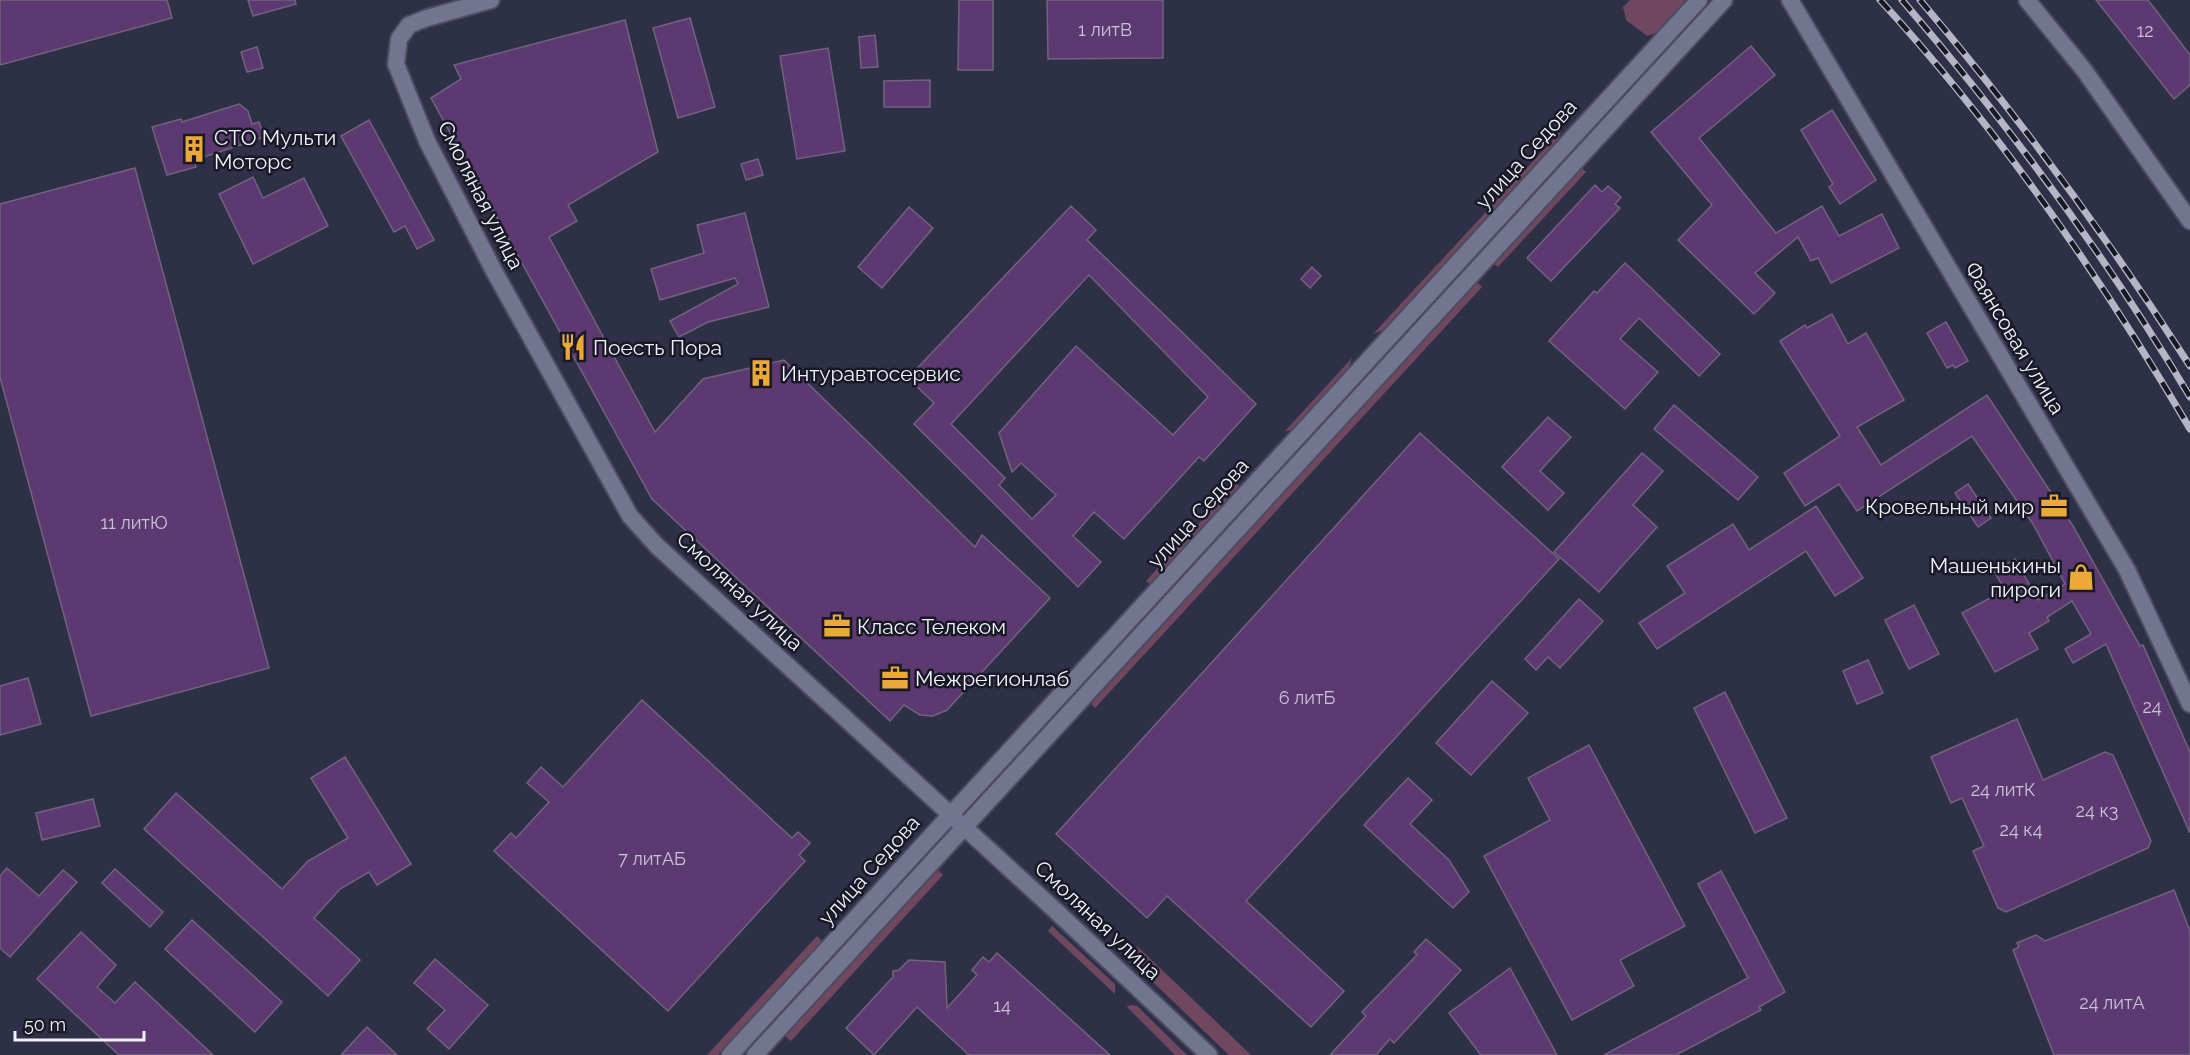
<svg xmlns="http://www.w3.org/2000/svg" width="2190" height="1055" font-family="Raleway,sans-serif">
<rect width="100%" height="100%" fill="#2e3048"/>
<g fill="#6f4860">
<path d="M1630 0H1686L1656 33 1647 36 1626 20 1623 7Z"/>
<path d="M1561 131 1558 140 1383 330 1373 334Z"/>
<path d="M1582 168 1586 172 1498 267 1494 264Z"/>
<path d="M1477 282 1482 287 1095 708 1091 704Z"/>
<path d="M1352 358 1348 369 1292 430 1285 431Z"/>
<path d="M1238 481 1239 489 1150 584 1146 581Z"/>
<path d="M938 870 943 875 791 1041 785 1036Z"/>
<path d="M1052 926 1115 984V994L1048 931Z"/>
<path d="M817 936 822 941 718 1055H707Z"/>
<path d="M1137 946 1250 1054 1251 1055H1229L1131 961 1129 956Z"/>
<path d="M1130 1005 1137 1006 1187 1055H1175L1127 1007Z"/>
</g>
<g fill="#5d3972" stroke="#72637c" stroke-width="1.5" fill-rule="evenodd">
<path d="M0 0H167L172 18 0 65Z"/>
<path d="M248 0H295L296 4 253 16Z"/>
<path d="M959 0H993V70H958Z"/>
<path d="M1047 0H1163V58L1048 59Z"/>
<path d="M2096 0H2148L2190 55V85L2174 99Z"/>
<path d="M690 18 715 107 678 118 653 28Z"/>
<path d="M625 20 658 152 568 205 577 221 549 237 655 432 703 379 784 360 975 547 982 535 1050 598 947 710 933 716 920 715 904 705 890 721 652 499 431 98 461 79 454 65Z"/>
<path d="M875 35 878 67 861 68 859 37Z"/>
<path d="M1751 46 1775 75 1699 138 1776 233 1822 206 1839 236 1882 214 1899 248 1831 283 1818 258 1811 261 1798 237 1755 273 1775 293 1754 314 1678 240 1712 205 1651 132Z"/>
<path d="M257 47 263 68 247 72 241 52Z"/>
<path d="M828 48 845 151 797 159 780 56Z"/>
<path d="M930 80V107H884V81Z"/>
<path d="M239 104 248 111 252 124 259 122 264 137 195 160 196 167 167 175 152 127 181 119 182 122Z"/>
<path d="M1832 110 1876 180 1840 204 1829 187 1833 184 1801 130Z"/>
<path d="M369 120 434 240 417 249 405 226 394 232 341 136Z"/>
<path d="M758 159 763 175 746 180 741 164Z"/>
<path d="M135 168 269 668 91 716 0 377V204Z"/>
<path d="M253 177 263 198 304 178 328 226 253 264 219 194Z"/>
<path d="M1595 185 1602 192 1608 186 1621 197 1615 204 1620 208 1551 281 1527 258Z"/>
<path d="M1071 206 1096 230 1087 240 1256 404 1204 461 1199 457 1124 539 1094 512 1073 536 1101 562 1078 587 914 424 934 403 908 378ZM1089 275 1208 397 1173 435 1076 346 999 433 1012 472 1021 463 1056 495 1032 519 999 485 1005 478 951 424Z"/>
<path d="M909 207 933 228 882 288 858 267Z"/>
<path d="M745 213 769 307 708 322 679 337 670 321 738 284 735 278 660 300 651 269 704 253 697 225Z"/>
<path d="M1625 263 1720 354 1699 376 1639 318 1620 339 1658 372 1625 409 1549 341 1594 291 1597 293Z"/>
<path d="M1312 267 1321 276 1310 288 1301 279Z"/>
<path d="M1832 314 1848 344 1866 333 1904 400 1857 427 1881 465 1987 395 2073 526 2140 646 2143 645 2190 752V833L2106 644 2073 663 2065 649 2091 634 2072 601 2047 617 2049 621 2029 633 2038 649 1995 672 1962 613 2005 590 1994 571 2015 559 2038 600 2065 584 2033 524 1972 436 1857 511 1839 484 1805 506 1784 473 1840 436 1780 341 1805 325 1807 328Z"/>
<path d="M1946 322 1968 361 1955 368 1953 365 1947 368 1927 333Z"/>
<path d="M1674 405 1758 477 1738 500 1654 429Z"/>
<path d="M1548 417 1571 437 1540 471 1564 493 1548 510 1502 467Z"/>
<path d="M1420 433 1559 559 1246 901 1344 991 1311 1027 1167 896 1147 918 1056 834Z"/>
<path d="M1642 453 1663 471 1633 505 1657 527 1599 592 1554 552Z"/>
<path d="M1968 484 1991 518 1978 527 1955 493Z"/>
<path d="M1816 506 1863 578 1835 596 1806 551 1657 649 1639 623 1685 593 1667 566 1733 524 1749 550Z"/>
<path d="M1579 599 1603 621 1560 668 1548 657 1536 670 1525 659Z"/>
<path d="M1914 605 1939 654 1909 669 1885 620Z"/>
<path d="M1868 660 1883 693 1857 704 1843 671Z"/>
<path d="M28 678 41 724 0 735V686Z"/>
<path d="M1492 681 1528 713 1471 775 1436 743Z"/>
<path d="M1725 692 1787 818 1755 833 1694 708Z"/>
<path d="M642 700 792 838 798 832 810 843 799 855 805 861 668 1011 494 851 511 833 516 838 549 802 527 783 541 767 563 787Z"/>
<path d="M2017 719 2043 780 2105 752 2113 755 2151 841 2148 848 2006 912 1998 908 1973 851 1984 846 1962 798 1951 803 1931 757Z"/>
<path d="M1589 745 1685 926 1620 960 1634 986 1572 1020 1484 856 1550 820 1528 778Z"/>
<path d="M345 757 411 864 377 885 369 872 340 889 314 918 360 960 328 996 144 829 176 793 282 889 308 861 348 838 311 778Z"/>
<path d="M1408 778 1432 800 1410 824 1449 860 1469 892 1453 908 1364 825Z"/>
<path d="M93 799 100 826 42 840 36 813Z"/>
<path d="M7 868 39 896 63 870 77 882 10 957 0 948V876Z"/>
<path d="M115 869 163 912 150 927 102 883Z"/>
<path d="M1721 871 1785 992 1759 1007 1761 1010 1676 1055H1604L1748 978 1698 884Z"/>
<path d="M2174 890 2190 931V1055H2054L2013 950 2019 947 2017 943 2036 935 2045 941Z"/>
<path d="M192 920 282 1002 255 1032 165 949Z"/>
<path d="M81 932 116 965 97 987 115 1003 135 982 213 1055H119L37 979Z"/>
<path d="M1426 939 1461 970 1394 1043 1390 1039 1376 1055H1330L1366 1016 1362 1012 1417 955 1414 952Z"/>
<path d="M997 953 1110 1055H969L917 1007 874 1055 846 1028 893 977V971L899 970 909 960 945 962 947 1008 977 975 972 970 983 957 989 962Z"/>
<path d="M435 959 488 1005 449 1049 427 1029 445 1010 414 983Z"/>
<path d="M1510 968 1557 1055H1481L1449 1013Z"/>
<path d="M367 1027 397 1055H341Z"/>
</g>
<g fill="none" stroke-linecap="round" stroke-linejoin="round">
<defs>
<g id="minor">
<path d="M491 0 427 18 409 25 399 39 396 64 427 141 494 271 630 516 657 546 1057 912 1209 1055"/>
<path d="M730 1055 1699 0"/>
</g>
<g id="tertiary">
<path d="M1790 0 2127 570 2190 704"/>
<path d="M2027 0 2084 70 2190 221"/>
<path d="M755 1055 1724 0"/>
</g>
</defs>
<use href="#minor" stroke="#4b4c60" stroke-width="20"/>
<use href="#tertiary" stroke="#4b4c60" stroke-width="20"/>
<use href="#minor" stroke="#727490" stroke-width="16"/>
<use href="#tertiary" stroke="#727490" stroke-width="16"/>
<defs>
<g id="rail">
<path d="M1880 0C1999 130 2101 277 2190 429"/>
<path d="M1902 0C2008 124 2107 257 2190 397"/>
<path d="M1920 0C2019 117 2108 238 2190 366"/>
</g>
</defs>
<use href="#rail" stroke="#b4b6c5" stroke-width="7"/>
<use href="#rail" stroke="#181924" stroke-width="4.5" stroke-dasharray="14" stroke-linecap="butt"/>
</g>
<defs>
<symbol id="building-bare" viewBox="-9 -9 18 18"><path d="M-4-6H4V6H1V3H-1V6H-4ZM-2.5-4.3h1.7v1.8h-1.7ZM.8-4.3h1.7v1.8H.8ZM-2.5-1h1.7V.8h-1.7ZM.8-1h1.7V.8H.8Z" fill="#eca93a" stroke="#181924" stroke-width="2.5" paint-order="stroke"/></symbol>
<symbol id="restaurant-bare" viewBox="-9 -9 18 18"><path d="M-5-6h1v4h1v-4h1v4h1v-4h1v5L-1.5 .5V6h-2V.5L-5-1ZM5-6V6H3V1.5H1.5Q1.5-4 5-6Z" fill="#eca93a" stroke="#181924" stroke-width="2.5" paint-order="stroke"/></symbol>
<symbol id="office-bare" viewBox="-9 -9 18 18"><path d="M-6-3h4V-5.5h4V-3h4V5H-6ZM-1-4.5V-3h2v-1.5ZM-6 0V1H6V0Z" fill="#eca93a" stroke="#181924" stroke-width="2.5" paint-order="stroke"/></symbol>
<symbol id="shop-bare" viewBox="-9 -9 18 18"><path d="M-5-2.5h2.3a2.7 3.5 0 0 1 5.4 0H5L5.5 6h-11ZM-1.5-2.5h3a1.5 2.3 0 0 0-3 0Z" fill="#eca93a" stroke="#181924" stroke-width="2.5" paint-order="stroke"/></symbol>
</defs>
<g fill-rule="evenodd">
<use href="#building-bare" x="175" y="130" width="38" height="38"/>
<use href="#restaurant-bare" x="554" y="328" width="38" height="38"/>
<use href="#building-bare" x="742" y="354" width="38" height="38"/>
<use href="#office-bare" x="2035" y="487" width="38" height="38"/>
<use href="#shop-bare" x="2062" y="558" width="38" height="38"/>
<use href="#office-bare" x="818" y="607" width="38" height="38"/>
<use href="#office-bare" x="876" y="659" width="38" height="38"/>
</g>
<g text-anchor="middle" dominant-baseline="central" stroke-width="5" stroke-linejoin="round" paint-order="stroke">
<g font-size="18" fill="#cac3da">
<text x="1105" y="29">1 литВ</text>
<text x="2145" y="30">12</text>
<text x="134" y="522">11 литЮ</text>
<text x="1307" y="697">6 литБ</text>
<text x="2152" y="706">24</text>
<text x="2003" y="789">24 литК</text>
<text x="2097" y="810">24 к3</text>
<text x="2021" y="829">24 к4</text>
<text x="652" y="858">7 литАБ</text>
<text x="2112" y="1002">24 литА</text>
<text x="1002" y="1005">14</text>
</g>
<g font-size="21" fill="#eff1fd" stroke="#181924" text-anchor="start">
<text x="214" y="137">СТО Мульти<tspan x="214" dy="24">Моторс</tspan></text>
<text x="593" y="347">Поесть Пора</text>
<text x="781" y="373">Интуравтосервис</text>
<text x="2034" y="506" text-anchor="end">Кровельный мир</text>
<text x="2061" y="565" text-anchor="end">Машенькины<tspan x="2061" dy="24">пироги</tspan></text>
<text x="857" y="626">Класс Телеком</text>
<text x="915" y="678">Межрегионлаб</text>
</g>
<g font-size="21" fill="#eff1fd" stroke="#181924">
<text transform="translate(1526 154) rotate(-48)">улица Седова</text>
<text transform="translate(481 195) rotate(63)">Смоляная улица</text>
<text transform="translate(2015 338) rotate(59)">Фаянсовая улица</text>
<text transform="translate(1198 513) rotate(-48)">улица Седова</text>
<text transform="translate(740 591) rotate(43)">Смоляная улица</text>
<text transform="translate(869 870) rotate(-48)">улица Седова</text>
<text transform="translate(1098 920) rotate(43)">Смоляная улица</text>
</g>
</g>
<path d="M15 1031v9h129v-9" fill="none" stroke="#eff1fd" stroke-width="3"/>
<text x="24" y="1031" font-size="18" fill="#eff1fd" stroke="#181924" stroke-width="4.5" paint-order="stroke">50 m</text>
</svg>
